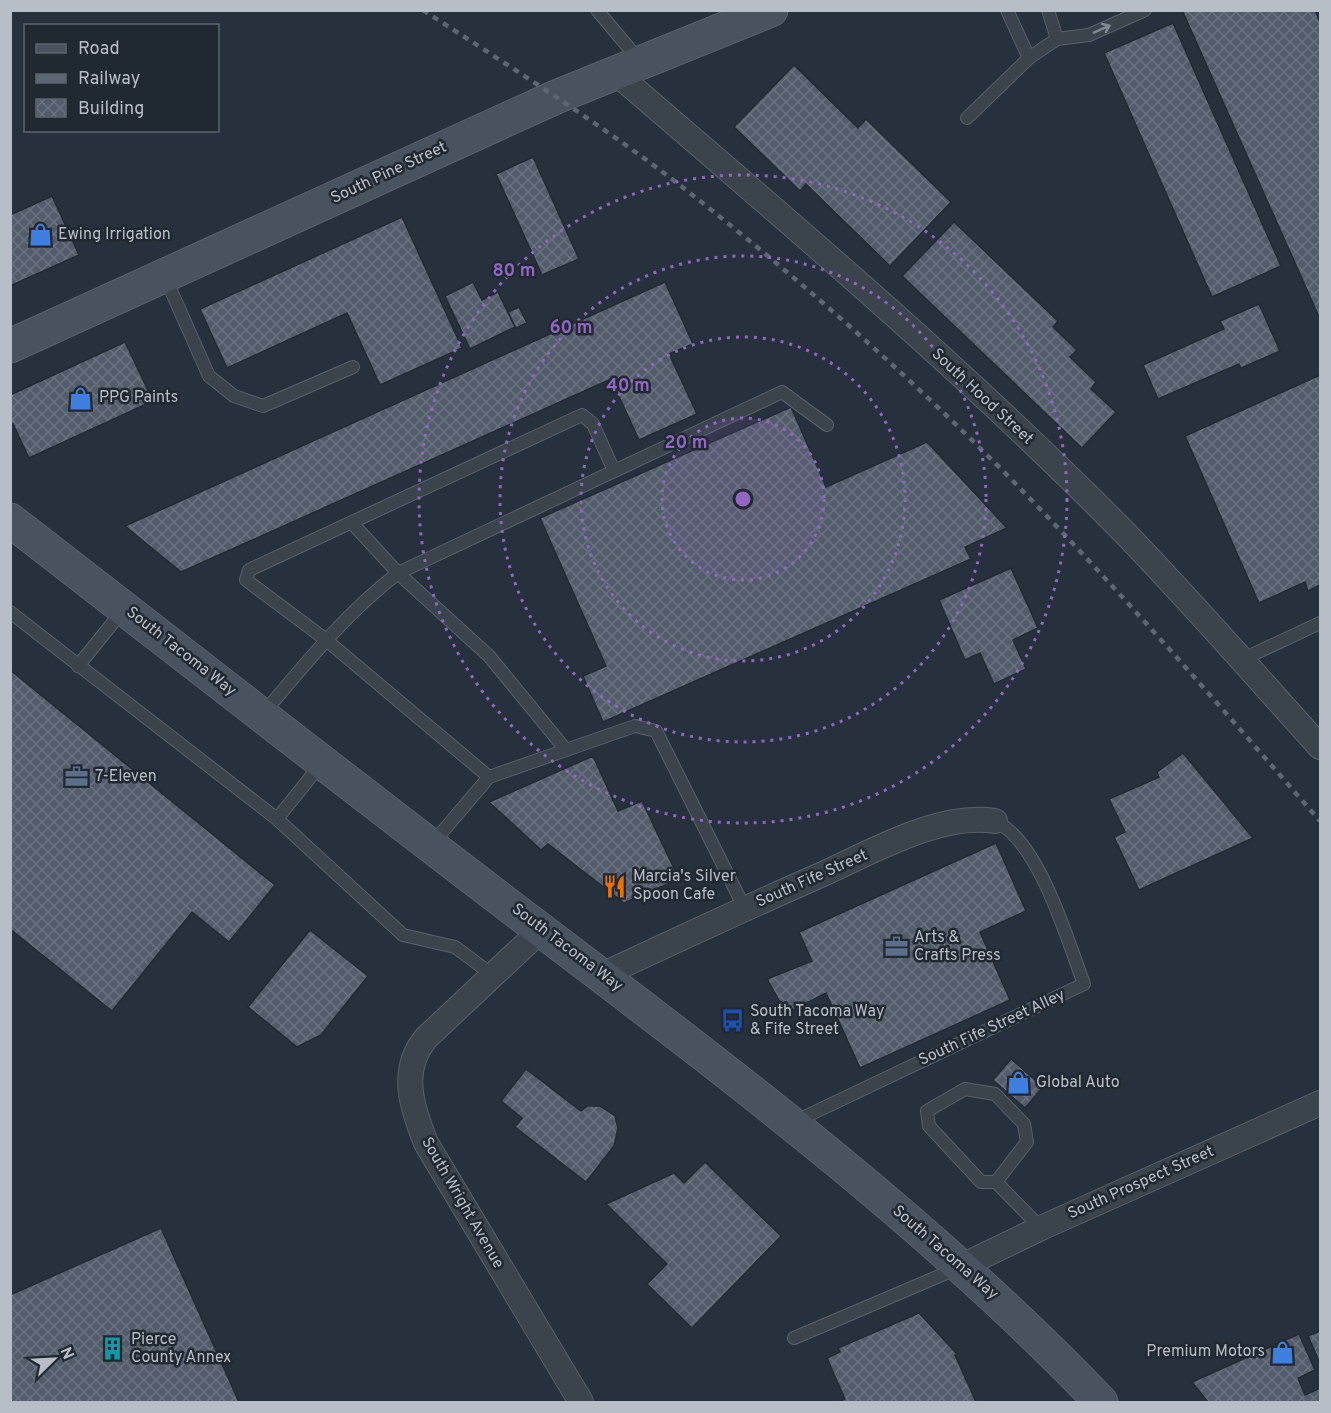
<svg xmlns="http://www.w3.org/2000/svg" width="1331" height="1413" font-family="Overpass,sans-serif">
<defs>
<pattern id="building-cross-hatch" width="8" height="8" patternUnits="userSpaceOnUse" patternTransform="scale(1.5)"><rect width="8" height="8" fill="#525c6a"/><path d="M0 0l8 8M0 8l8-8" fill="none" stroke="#69727e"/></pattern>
</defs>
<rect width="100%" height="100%" fill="#27313d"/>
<g fill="url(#building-cross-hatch)" stroke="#222a34" stroke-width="1.5">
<path d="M1182 10H1315L1320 22V319Z"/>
<path d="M1173 23 1281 266 1212 297 1104 53Z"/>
<path d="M794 65 858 128 866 119 951 202 890 266 806 184 800 191 734 127Z"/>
<path d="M533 157 579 259 542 275 496 174Z"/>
<path d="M52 196 79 255 10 286V215Z"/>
<path d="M402 217 462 348 380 385 347 313 227 368 200 309Z"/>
<path d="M954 222 1058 321 1053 327 1077 350 1070 357 1096 382 1091 389 1116 412 1082 448 902 276Z"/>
<path d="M473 282 482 300 498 292 515 327 470 349 445 296Z"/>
<path d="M665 282 693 344 669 354 697 414 639 440 611 379 181 572 125 526Z"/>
<path d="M1259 304 1280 351 1241 368 1239 364 1158 399 1143 365 1224 329 1220 321Z"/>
<path d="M519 307 527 323 516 328 508 312Z"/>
<path d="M125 342 153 401 29 458 13 424 10 425V395Z"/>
<path d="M1320 375V585L1308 591 1305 582 1259 603 1185 436Z"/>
<path d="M791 407 826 487 927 442 1007 528 965 547 971 559 603 722 583 676 606 666 540 518Z"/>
<path d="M1011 568 1038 628 1013 640 1026 669 994 684 980 653 965 660 939 600Z"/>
<path d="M10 670 275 885 229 942 192 912 112 1011 10 929Z"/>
<path d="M1183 753 1253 838 1139 890 1114 837 1125 832 1109 799 1159 777 1157 772Z"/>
<path d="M593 756 618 811 642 801 679 879 624 903 548 844 541 850 489 802Z"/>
<path d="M996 843 1026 911 980 932 1010 1000 860 1068 826 993 783 1015 778 1005 781 1004 767 979 812 961 799 932Z"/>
<path d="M310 930 368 976 321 1035 297 1047 248 1007Z"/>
<path d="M1011 1059 1043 1087 1025 1108 993 1080Z"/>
<path d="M526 1069 581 1111 587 1106H600L615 1116 618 1128 614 1146 586 1182 515 1127 522 1118 501 1101Z"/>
<path d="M705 1162 781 1236 692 1328 647 1284 667 1264 606 1204 674 1173 684 1183Z"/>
<path d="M161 1228 239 1402H10V1295Z"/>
<path d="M919 1313 957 1354 955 1355 976 1402H838L845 1399 827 1358 840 1352 838 1348Z"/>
<path d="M1320 1331V1363L1308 1336Z"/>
<path d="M1299 1334 1315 1370 1298 1378 1305 1395 1320 1388V1402H1208L1192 1382Z"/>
</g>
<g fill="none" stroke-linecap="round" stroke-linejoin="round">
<defs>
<g id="lane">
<path d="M597 10 639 60"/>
<path d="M1007 10 1029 58"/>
<path d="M1048 10 1057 39"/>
<path d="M967 118 1029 58 1057 39 1089 35 1145 10"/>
<path d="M165 277 209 376 234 396 263 406 353 367"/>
<path d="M352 523 398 573 489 656 566 750 489 777 432 844"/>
<path d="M10 612 277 819 403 935 455 947 494 976"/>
<path d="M1241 660 1320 623"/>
<path d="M78 666 124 609"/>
<path d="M262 715C305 664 345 614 398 573L782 392 827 425"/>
<path d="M566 750 635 726 656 731 745 909"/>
<path d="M489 777 325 639 246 580 249 570 582 415 593 424 614 471"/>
<path d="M277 819 321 764"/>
<path d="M794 1122 1084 984C1067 939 1039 841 995 821"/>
<path d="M996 1182 1027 1142 1024 1124 995 1094 965 1089 927 1111 929 1126 981 1182H996L1041 1228"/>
<path d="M794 1338 958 1268"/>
</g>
<g id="street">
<path d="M617 74C789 222 963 369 1122 530 1190 600 1255 675 1320 747"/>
<path d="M541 930 426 1038C399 1070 412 1108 426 1143L581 1402"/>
<path d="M602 975C673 942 743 909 814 878 867 855 937 812 995 821"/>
<path d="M962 1266 1041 1228 1320 1103"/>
</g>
<g id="secondary">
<path d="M10 346 556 97 771 10"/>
<path d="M10 520C187 657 363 795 541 930 736 1078 931 1225 1101 1402"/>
</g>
</defs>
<use href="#lane" stroke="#59616b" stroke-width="14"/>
<use href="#street" stroke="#59616b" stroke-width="26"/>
<use href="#secondary" stroke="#59616b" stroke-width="35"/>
<use href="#lane" stroke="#3b434d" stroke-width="12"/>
<use href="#street" stroke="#3b434d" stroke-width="24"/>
<use href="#secondary" stroke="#49525f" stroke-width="33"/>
<path stroke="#5d6773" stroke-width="4.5" stroke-dasharray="6 6" stroke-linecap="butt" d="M423 10C515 70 609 129 695 197 804 283 911 378 1009 477 1117 587 1219 705 1320 821"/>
</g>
<defs><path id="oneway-shaft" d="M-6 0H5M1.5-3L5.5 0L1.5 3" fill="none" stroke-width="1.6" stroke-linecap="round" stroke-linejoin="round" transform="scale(1.5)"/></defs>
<use stroke="#7f8791" href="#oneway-shaft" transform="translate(1102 29) rotate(-24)"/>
<circle cx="743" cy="499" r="81" fill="#9366c3" fill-opacity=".12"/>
<g fill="none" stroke="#9366c3" stroke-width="3" stroke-dasharray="3 6">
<circle cx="743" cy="499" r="81"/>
<circle cx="743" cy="499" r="162"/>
<circle cx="743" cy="499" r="243"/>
<circle cx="743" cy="499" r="324"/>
</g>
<defs>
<symbol id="shop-bare" viewBox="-9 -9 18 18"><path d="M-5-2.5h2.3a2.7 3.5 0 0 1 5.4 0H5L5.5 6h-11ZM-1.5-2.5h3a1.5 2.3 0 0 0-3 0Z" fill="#3f7fe0" stroke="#202832" stroke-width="2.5" paint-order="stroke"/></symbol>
<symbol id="office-bare" viewBox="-9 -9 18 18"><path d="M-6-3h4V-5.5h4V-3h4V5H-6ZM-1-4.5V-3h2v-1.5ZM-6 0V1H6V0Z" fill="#5c6f8a" stroke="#202832" stroke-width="2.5" paint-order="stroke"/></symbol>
<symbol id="restaurant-bare" viewBox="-9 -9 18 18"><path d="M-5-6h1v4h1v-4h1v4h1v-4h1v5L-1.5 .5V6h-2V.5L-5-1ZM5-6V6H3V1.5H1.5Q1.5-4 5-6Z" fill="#e8710a" stroke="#202832" stroke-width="2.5" paint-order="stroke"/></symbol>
<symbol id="bus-bare" viewBox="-9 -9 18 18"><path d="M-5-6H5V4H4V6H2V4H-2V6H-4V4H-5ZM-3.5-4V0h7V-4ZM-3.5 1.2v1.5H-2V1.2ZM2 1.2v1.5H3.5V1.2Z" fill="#1a4fb4" stroke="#202832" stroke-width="2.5" paint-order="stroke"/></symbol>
<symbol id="building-bare" viewBox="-9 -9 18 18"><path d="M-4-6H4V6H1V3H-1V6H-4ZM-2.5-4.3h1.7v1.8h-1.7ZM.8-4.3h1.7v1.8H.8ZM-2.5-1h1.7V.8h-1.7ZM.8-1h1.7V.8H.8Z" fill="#0f9aa8" stroke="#202832" stroke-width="2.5" paint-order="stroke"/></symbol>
</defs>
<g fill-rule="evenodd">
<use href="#shop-bare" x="24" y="218" width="33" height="33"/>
<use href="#shop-bare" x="64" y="382" width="33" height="33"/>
<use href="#office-bare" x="60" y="760" width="33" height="33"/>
<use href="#restaurant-bare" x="598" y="870" width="33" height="33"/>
<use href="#office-bare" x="880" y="930" width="33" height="33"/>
<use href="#bus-bare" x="716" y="1004" width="33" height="33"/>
<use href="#shop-bare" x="1002" y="1066" width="33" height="33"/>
<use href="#building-bare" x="96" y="1332" width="33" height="33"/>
<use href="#shop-bare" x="1266" y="1336" width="33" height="33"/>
</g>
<g text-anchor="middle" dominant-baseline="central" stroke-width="5" stroke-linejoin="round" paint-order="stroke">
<g font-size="16" fill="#b7bec8" stroke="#202832">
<text transform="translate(389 173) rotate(-25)">South Pine Street</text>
<text transform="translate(982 397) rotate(43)">South Hood Street</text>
<text transform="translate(181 652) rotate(38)">South Tacoma Way</text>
<text transform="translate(812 879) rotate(-24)">South Fife Street</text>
<text transform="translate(567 948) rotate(37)">South Tacoma Way</text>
<text transform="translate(992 1028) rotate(-25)">South Fife Street Alley</text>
<text transform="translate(1141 1183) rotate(-24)">South Prospect Street</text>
<text transform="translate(462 1203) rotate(60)">South Wright Avenue</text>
<text transform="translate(945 1253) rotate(41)">South Tacoma Way</text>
</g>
<g font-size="16" fill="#b7bec8" stroke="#202832" text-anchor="start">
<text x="58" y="235">Ewing Irrigation</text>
<text x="99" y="398">PPG Paints</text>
<text x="95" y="777">7-Eleven</text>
<text x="633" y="877">Marcia's Silver<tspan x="633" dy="18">Spoon Cafe</tspan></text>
<text x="914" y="938">Arts &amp;<tspan x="914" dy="18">Crafts Press</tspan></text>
<text x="750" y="1012">South Tacoma Way<tspan x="750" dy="18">&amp; Fife Street</tspan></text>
<text x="1036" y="1083">Global Auto</text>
<text x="131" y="1340">Pierce<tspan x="131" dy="18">County Annex</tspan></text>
<text x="1265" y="1352" text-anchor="end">Premium Motors</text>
</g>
</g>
<circle cx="743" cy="499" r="9" fill="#9366c3" stroke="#202832" stroke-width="3"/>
<g font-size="18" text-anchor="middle" font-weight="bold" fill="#9366c3" stroke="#202832" stroke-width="5" stroke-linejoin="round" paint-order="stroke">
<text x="514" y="276">80 m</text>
<text x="571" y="333">60 m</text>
<text x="628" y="391">40 m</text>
<text x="686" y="448">20 m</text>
</g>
<rect width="1331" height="1413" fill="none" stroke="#b7bec8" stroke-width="24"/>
<rect x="24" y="24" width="195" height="108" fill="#202832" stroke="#5c646e" stroke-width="1.5"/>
<rect x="36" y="44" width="30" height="9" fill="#49525f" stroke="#5c646e" stroke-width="1.5"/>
<text x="78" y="54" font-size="18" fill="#b7bec8">Road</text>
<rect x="36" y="74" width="30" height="9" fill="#5d6773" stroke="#5c646e" stroke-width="1.5"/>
<text x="78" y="84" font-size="18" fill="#b7bec8">Railway</text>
<rect x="36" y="99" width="30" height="18" fill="url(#building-cross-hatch)" stroke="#5c646e" stroke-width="1.5"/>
<text x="78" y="114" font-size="18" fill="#b7bec8">Building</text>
<g transform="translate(54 1359) rotate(66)" stroke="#202832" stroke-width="4.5" paint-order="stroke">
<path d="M0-4.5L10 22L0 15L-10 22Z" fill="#b7bec8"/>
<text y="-9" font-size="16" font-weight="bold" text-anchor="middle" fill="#b7bec8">N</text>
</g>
</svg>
